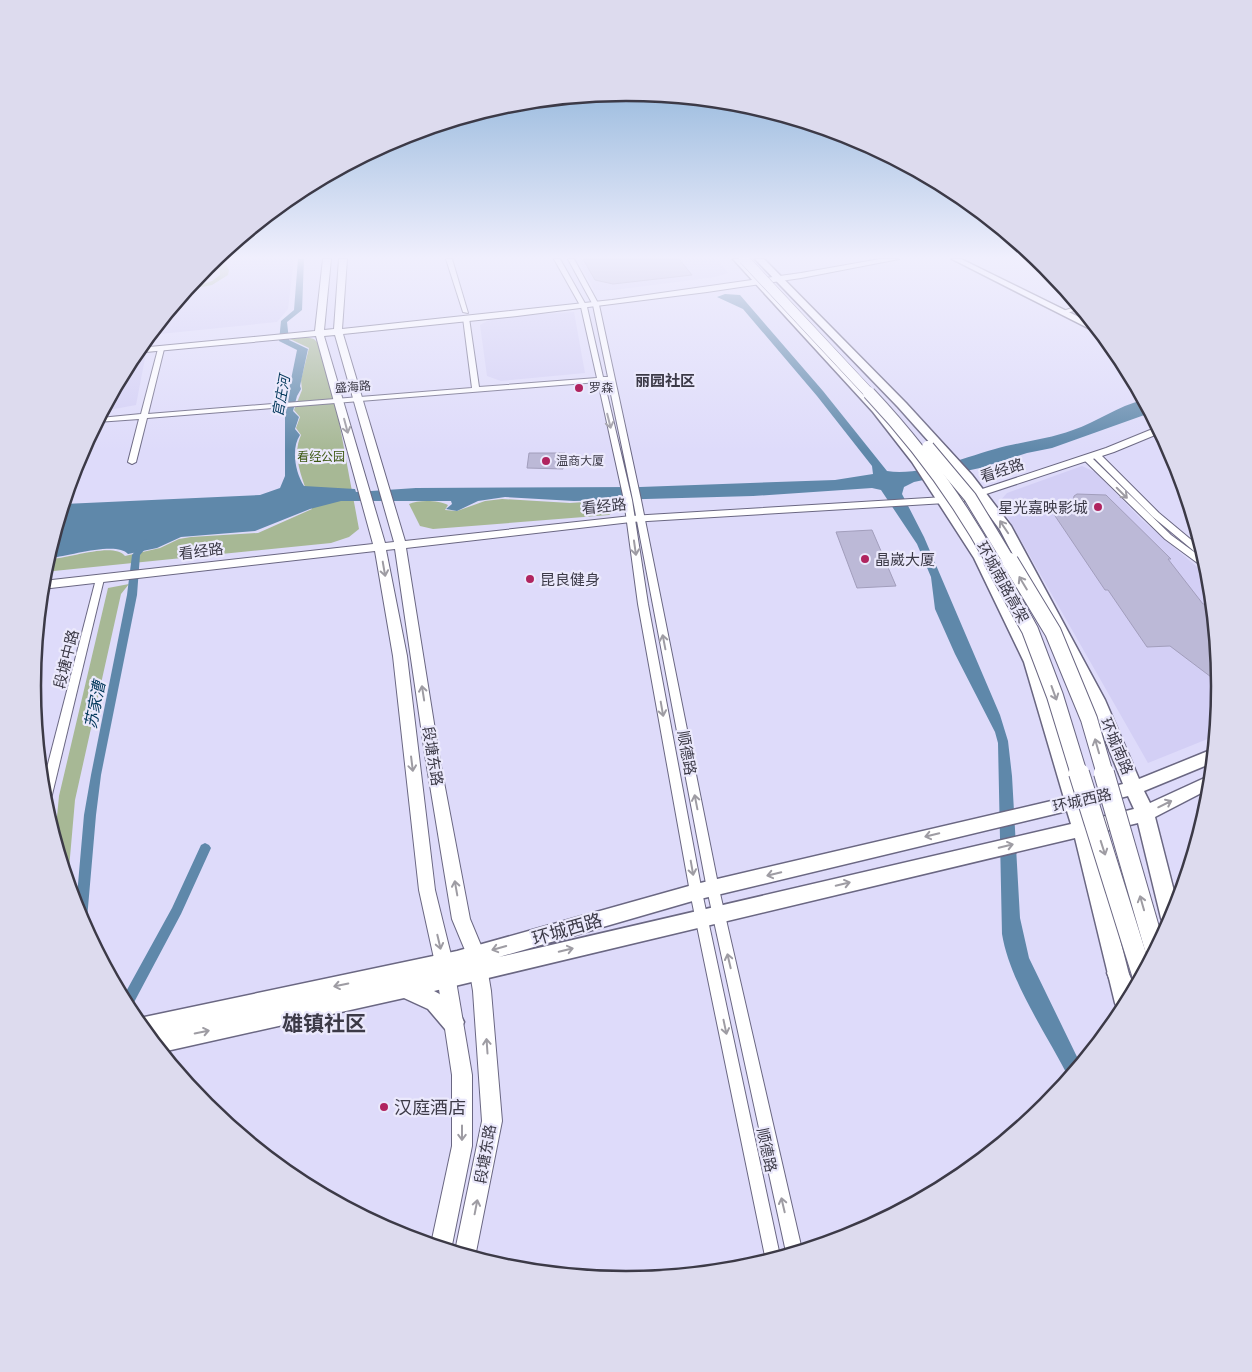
<svg xmlns="http://www.w3.org/2000/svg" width="1252" height="1372" font-family="'Space Grotesk','Noto Sans SC',sans-serif">
<rect width="100%" height="100%" fill="#dedbfa"/>
<g fill="#d3cff5">
<path d="M215 259H294L288 309 277 322 150 335 207 266Z"/>
<path d="M578 259H717L728 273 715 277 614 290H594Z"/>
<path d="M574 312 585 373 501 381 487 376 480 325 494 317Z"/>
<path d="M146 353 136 405 103 411 133 356Z"/>
<path d="M1082 466 1095 472 1142 520 1197 567 1208 572 1219 686 1215 736 1148 763 999 502 1007 493Z"/>
</g>
<g fill="#a7b895">
<path d="M215 259H222L217 261 226 265 229 270 228 275 212 285 187 290 199 276 197 286 212 281 220 275V270L209 264Z"/>
<path d="M306 337 314 339 318 343 336 405 359 529 349 537 331 543 44 572 47 559C66 560 113 541 125 556L160 548 179 539 191 537 258 533 312 509C306 484 290 459 301 435L296 428 300 417 294 410 302 390 301 380 309 348 290 339Z"/>
<path d="M502 499 570 503 615 500 618 507 609 515 433 529 420 526 409 504C418 500 438 500 448 505L445 510 457 511 485 501Z"/>
<path d="M129 584 121 594 75 800 68 880 55 837 59 796 108 588Z"/>
</g>
<path fill="#5f88aa" d="M298 259H304L302 310 287 322 289 340 308 349 300 386 301 389 297 396 293 411 299 417 295 429 300 435C291 448 295 472 304 486L355 489 356 492 416 488 640 487 835 480 873 474 872 466 817 396 743 309 717 297 725 294 740 295 823 391 887 471C922 477 972 454 1006 446 1029 441 1051 438 1073 430 1097 422 1118 406 1143 400L1150 413 1052 448 1027 453 980 468 914 482 904 487 902 494 924 537 1000 715 1008 741 1012 776 1020 918 1029 958 1080 1063 1069 1078C1046 1033 1010 982 1002 934L998 743 995 732 955 654 935 609 931 577 917 544 881 490 872 488 753 496 574 501 505 497 478 501 457 511 446 509 452 504 451 501H341L310 509 255 531 181 537 157 548 128 554C117 541 69 556 51 558L48 556 64 504 260 495 280 488 285 476V409L297 350 279 341 281 321 294 310Z"/>
<g fill="none" stroke-linecap="round" stroke-linejoin="round">
<g fill="#5f88aa" fill-rule="evenodd">
<path d="M147 539 151 542 140 555 137 595 101 775 96 815 87 919 83 923 76 907 84 815 91 775 127 595 132 555 144 540Z"/>
<path d="M205 843 209 845 211 848 181 914 131 1008 129 1009 123 997 172 908 201 845Z"/>
</g>
</g>
<g fill="#bcb9d7" stroke="#a29ebc">
<path d="M583 259H679L692 275 613 284 595 280Z"/>
<path d="M529 453H565L563 469 527 468Z"/>
<path d="M1077 494 1106 495 1171 559H1168L1203 604 1212 605 1219 683 1170 646 1147 647 1108 590H1105L1047 504 1073 502 1074 496Z"/>
<path d="M872 530 896 586 857 588 836 532Z"/>
</g>
<g fill="none" stroke-linecap="round" stroke-linejoin="round">
<defs>
<g id="minor">
<path d="M446 259H452L468 313 463 312Z"/>
<path d="M554 259H560L587 307 603 377H608L593 305 568 259H574L599 305 641 500 719 889 802 1250 787 1254 786 1252 707 889 633 500 608 380 604 381 632 500 648 604 702 892 780 1256 766 1261 690 892 638 604 624 500 598 382 147 418 136 462 132 464 128 462 139 419 97 422 100 418 141 414 158 349 161 347 164 349 148 414 472 388 463 318 466 316 469 318 479 387 597 378 581 307Z"/>
<path d="M1078 306 1081 309 1063 314 1060 312Z"/>
<path d="M1093 453H1099L1159 513 1201 548 1204 556H1200L1153 517 1093 457Z"/>
<path d="M1084 456H1090L1171 535 1205 560 1207 567H1203L1165 539 1084 460Z"/>
<path d="M100 576 104 579 50 803 45 807 42 787 96 579Z"/>
</g>
<path id="tertiary" d="M952 259H961L1093 324 1099 331H1094Z"/>
<path id="secondary" d="M323 259H331L324 330 334 329 339 259H347L342 329 612 300 801 273 880 259H899L801 278 707 292 517 316 343 334 405 541 631 516 961 496 1106 448 1155 428 1157 427 1160 433 1114 452 962 502 631 522 406 548 440 761 470 919 485 955 491 991 502 1121 475 1257 455 1251 482 1121 473 991 467 955 452 919 426 761 395 549 386 550 407 656 435 890 453 963 472 1075V1146L451 1250 431 1244 452 1146V1075L435 963 419 890 393 656 375 551 42 589 43 581 373 544 316 336 135 353 139 348 315 331ZM335 335 394 542 385 543 324 336Z"/>
<path id="primary" d="M733 259H742L881 408 921 457 988 558 1040 662 1080 794 1123 784 1089 700 1000 530 964 481 898 407 755 259H764L906 403 972 475 1011 526 1105 700 1139 779 1213 749 1212 763 1144 791 1150 803 1211 775 1209 789 1155 817 1177 903 1168 925 1164 924 1161 918 1138 823 1093 834 1133 990 1122 1011 1118 1010 1115 1003 1075 838 434 991C447 997 458 1009 464 1022L461 1029 453 1032 445 1029 428 1009 404 998 162 1052 135 1019 457 951 696 884 1064 798 1024 662 974 558 912 462 873 412ZM1128 796 1134 809 1089 820 1084 807ZM1067 811 1071 824 499 957 696 900Z"/>
<path id="trunk" d="M1118 964 1125 966 1135 987 1124 1007 1121 1006 1107 973 1111 966Z"/>
</defs>
<use href="#minor" stroke="#6a6782" stroke-width="2"/>
<use href="#tertiary" stroke="#6a6782" stroke-width="3"/>
<use href="#secondary" stroke="#6a6782" stroke-width="2"/>
<use href="#primary" stroke="#6a6782" stroke-width="3"/>
<use href="#trunk" stroke="#6a6782" stroke-width="3"/>
<use href="#minor" fill="#fff" fill-rule="evenodd"/>
<use href="#tertiary" fill="#fff" fill-rule="evenodd"/>
<use href="#secondary" fill="#fff" fill-rule="evenodd"/>
<use href="#primary" fill="#fff" fill-rule="evenodd"/>
<use href="#trunk" fill="#fff" fill-rule="evenodd"/>
<defs>
<path id="trunk-bridge-far3" d="M744 259 870 394"/>
<g id="trunk-bridge-far2">
<path d="M869 393C917 444 959 501 993 563"/>
<path d="M928 447 970 497 1010 563"/>
</g>
<g id="trunk-bridge-far1">
<path d="M992 561 1030 630 1055 696 1079 774"/>
<path d="M1010 561 1053 632 1089 719 1105 774"/>
</g>
<g id="trunk-bridge">
<path d="M1079 773 1142 974"/>
<path d="M1104 773 1155 949"/>
</g>
</defs>
<use href="#trunk-bridge-far3" stroke="#6a6782" stroke-width="11" stroke-linecap="butt"/>
<use href="#trunk-bridge-far2" stroke="#6a6782" stroke-width="14" stroke-linecap="butt"/>
<use href="#trunk-bridge-far1" stroke="#6a6782" stroke-width="18" stroke-linecap="butt"/>
<use href="#trunk-bridge" stroke="#6a6782" stroke-width="22" stroke-linecap="butt"/>
<use href="#trunk-bridge-far3" stroke="#fff" stroke-width="10"/>
<use href="#trunk-bridge-far2" stroke="#fff" stroke-width="12"/>
<use href="#trunk-bridge-far1" stroke="#fff" stroke-width="16"/>
<use href="#trunk-bridge" stroke="#fff" stroke-width="20"/>
</g>
<defs><path id="oneway-shaft" d="M-6 0H5M1.5-3L5.5 0L1.5 3" fill="none" stroke-width="1.6" stroke-linecap="round" stroke-linejoin="round" transform="scale(1.25)"/></defs>
<g stroke="#9e9ca3">
<use href="#oneway-shaft" transform="translate(609 421) rotate(76)"/>
<use href="#oneway-shaft" transform="translate(346 426) rotate(75)"/>
<use href="#oneway-shaft" transform="translate(1122 493) rotate(45)"/>
<use href="#oneway-shaft" transform="translate(1004 527) rotate(-124)"/>
<use href="#oneway-shaft" transform="translate(635 548) rotate(82)"/>
<use href="#oneway-shaft" transform="translate(384 569) rotate(80)"/>
<use href="#oneway-shaft" transform="translate(1023 583) rotate(-121)"/>
<use href="#oneway-shaft" transform="translate(664 642) rotate(-101)"/>
<use href="#oneway-shaft" transform="translate(423 693) rotate(-99)"/>
<use href="#oneway-shaft" transform="translate(1054 693) rotate(70)"/>
<use href="#oneway-shaft" transform="translate(662 709) rotate(80)"/>
<use href="#oneway-shaft" transform="translate(1097 746) rotate(-106)"/>
<use href="#oneway-shaft" transform="translate(412 764) rotate(83)"/>
<use href="#oneway-shaft" transform="translate(696 802) rotate(-101)"/>
<use href="#oneway-shaft" transform="translate(1165 804) rotate(-26)"/>
<use href="#oneway-shaft" transform="translate(932 835) rotate(166)"/>
<use href="#oneway-shaft" transform="translate(1006 846) rotate(-13)"/>
<use href="#oneway-shaft" transform="translate(1103 848) rotate(72)"/>
<use href="#oneway-shaft" transform="translate(692 868) rotate(80)"/>
<use href="#oneway-shaft" transform="translate(774 874) rotate(166)"/>
<use href="#oneway-shaft" transform="translate(843 884) rotate(-13)"/>
<use href="#oneway-shaft" transform="translate(456 888) rotate(-100)"/>
<use href="#oneway-shaft" transform="translate(1142 903) rotate(-106)"/>
<use href="#oneway-shaft" transform="translate(439 942) rotate(77)"/>
<use href="#oneway-shaft" transform="translate(499 948) rotate(164)"/>
<use href="#oneway-shaft" transform="translate(566 950) rotate(-14)"/>
<use href="#oneway-shaft" transform="translate(729 961) rotate(-103)"/>
<use href="#oneway-shaft" transform="translate(341 985) rotate(168)"/>
<use href="#oneway-shaft" transform="translate(725 1027) rotate(78)"/>
<use href="#oneway-shaft" transform="translate(202 1032) rotate(-12)"/>
<use href="#oneway-shaft" transform="translate(487 1046) rotate(-94)"/>
<use href="#oneway-shaft" transform="translate(462 1133) rotate(90)"/>
<use href="#oneway-shaft" transform="translate(783 1205) rotate(-103)"/>
<use href="#oneway-shaft" transform="translate(476 1207) rotate(-79)"/>
</g>
<linearGradient id="sky" x2="0" y2="1"><stop stop-color="#71a2cf"/><stop offset="0.57" stop-color="#f0effd"/><stop offset="1" stop-color="#f0effd" stop-opacity="0"/></linearGradient>
<rect width="1252" height="451" fill="url(#sky)"/>
<g fill="#b0245f" stroke="#ebe9fc" stroke-width="2">
<circle cx="579" cy="388" r="5"/>
<circle cx="546" cy="461" r="5"/>
<circle cx="1098" cy="507" r="5"/>
<circle cx="865" cy="559" r="5"/>
<circle cx="530" cy="579" r="5"/>
<circle cx="384" cy="1107" r="5"/>
</g>
<g text-anchor="middle" dominant-baseline="central" stroke-width="4.5" stroke-linejoin="round" paint-order="stroke">
<g font-size="12" fill="#3c3a47" stroke="#ebe9fc">
<text transform="translate(353 387) rotate(-4)">盛海路</text>
</g>
<g font-size="12" fill="#3c3a47" stroke="#ebe9fc" text-anchor="start">
<text x="589" y="388">罗森</text>
<text x="556" y="461">温商大厦</text>
</g>
<g font-size="12" fill="#3d5812" stroke="#ebe9fc">
<text x="321" y="457">看经公园</text>
</g>
<g font-size="14" font-style="italic" fill="#02375a" stroke="#ebe9fc">
<text transform="translate(281 396) rotate(-80)">官庄河</text>
</g>
<g font-size="15" font-weight="bold" fill="#3c3a47" stroke="#ebe9fc">
<text x="665" y="380">丽园社区</text>
</g>
<g font-size="15" fill="#3c3a47" stroke="#ebe9fc">
<text transform="translate(1002 470) rotate(-18)">看经路</text>
<text transform="translate(604 506) rotate(-6)">看经路</text>
<text transform="translate(201 551) rotate(-7)">看经路</text>
<text transform="translate(1003 582) rotate(61)">环城南路高架</text>
<text transform="translate(66 659) rotate(-76)">段塘中路</text>
<text transform="translate(1117 746) rotate(67)">环城南路</text>
<text transform="translate(687 753) rotate(80)">顺德路</text>
<text transform="translate(433 756) rotate(81)">段塘东路</text>
<text transform="translate(1082 800) rotate(-13)">环城西路</text>
<text transform="translate(767 1150) rotate(78)">顺德路</text>
<text transform="translate(485 1154) rotate(-80)">段塘东路</text>
</g>
<g font-size="15" fill="#3c3a47" stroke="#ebe9fc" text-anchor="start">
<text x="1088" y="507" text-anchor="end">星光嘉映影城</text>
<text x="875" y="559">晶崴大厦</text>
<text x="540" y="579">昆良健身</text>
</g>
<g font-size="16" font-style="italic" fill="#02375a" stroke="#ebe9fc">
<text transform="translate(95 705) rotate(-79)">苏家漕</text>
</g>
<g font-size="18" fill="#3c3a47" stroke="#ebe9fc">
<text transform="translate(567 929) rotate(-16)">环城西路</text>
</g>
<g font-size="18" fill="#3c3a47" stroke="#ebe9fc" text-anchor="start">
<text x="394" y="1107">汉庭酒店</text>
</g>
<g font-size="21" font-weight="bold" fill="#3c3a47" stroke="#ebe9fc">
<text x="324" y="1023">雄镇社区</text>
</g>
</g>
<path d="M0 0H1252V1372H0ZM41 686a585 585 0 1 1 1170 0a585 585 0 1 1-1170 0Z" fill="#dddbee" fill-rule="evenodd"/>
<path fill="none" stroke="#3c3a47" stroke-width="2.5" d="M41 686a585 585 0 1 1 1170 0a585 585 0 1 1-1170 0Z"/>
</svg>
